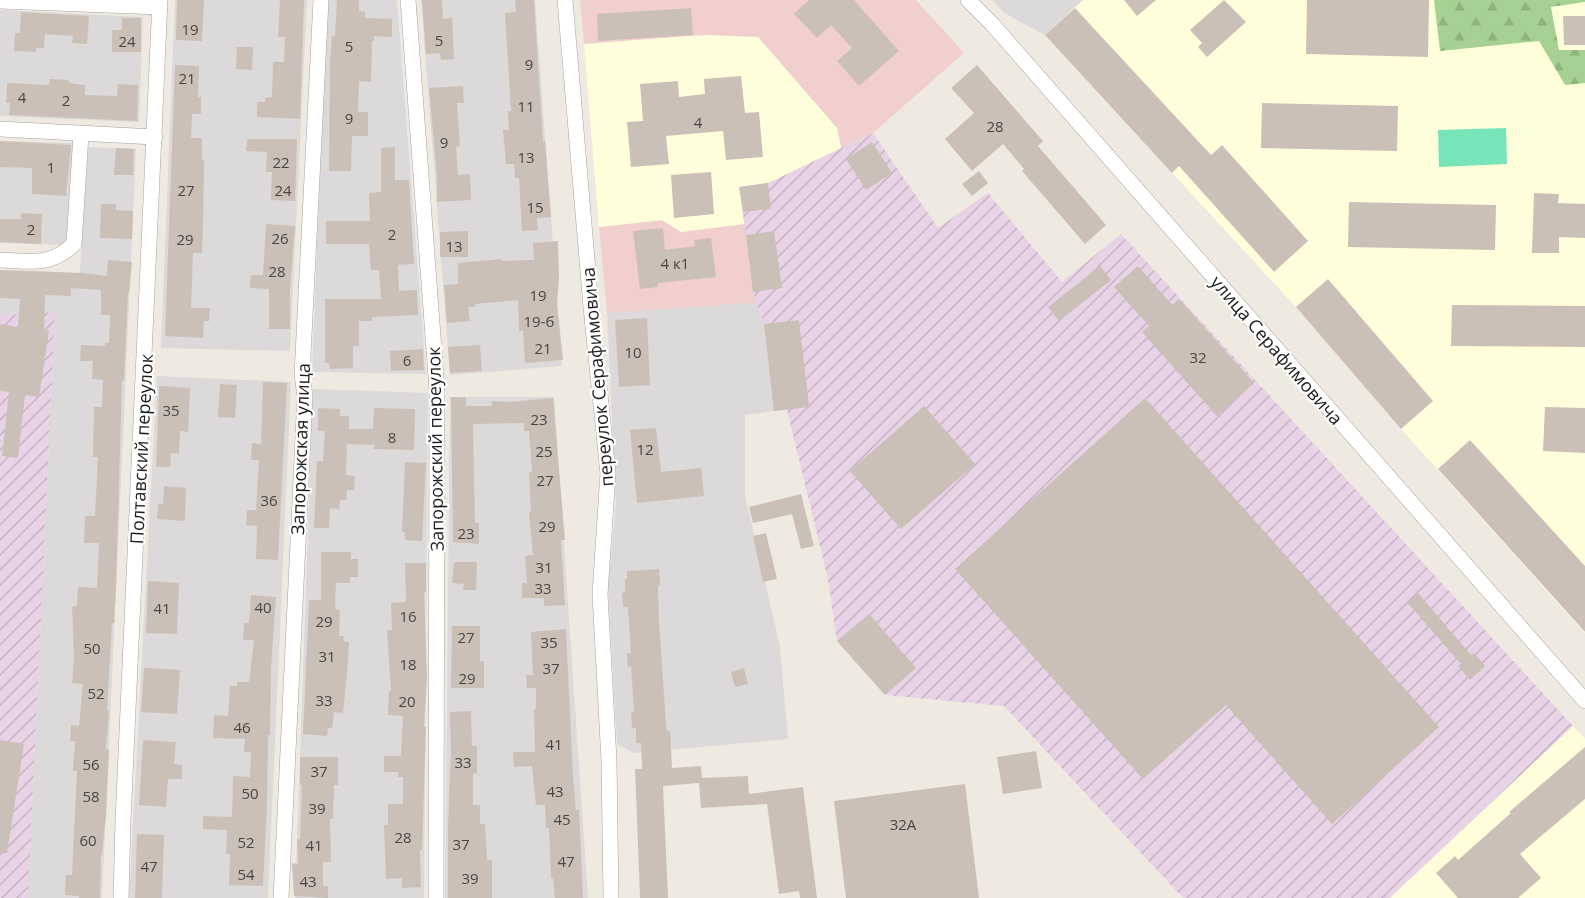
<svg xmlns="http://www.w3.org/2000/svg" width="1585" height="898" font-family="'Open Sans',sans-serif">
<defs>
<pattern id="industrial-furrows" width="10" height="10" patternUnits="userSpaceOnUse" patternTransform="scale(1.5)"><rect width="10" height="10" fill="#e8d2e5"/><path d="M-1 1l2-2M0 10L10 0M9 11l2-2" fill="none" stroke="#c6b4c4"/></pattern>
<pattern id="forest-firs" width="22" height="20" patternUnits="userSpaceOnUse" patternTransform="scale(1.5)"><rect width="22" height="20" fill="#a6d192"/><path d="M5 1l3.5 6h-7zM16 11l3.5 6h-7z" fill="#8eb37d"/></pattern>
</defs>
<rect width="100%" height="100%" fill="#efeae1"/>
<g fill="#dbd9d9">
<path d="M175 0H307L290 351 161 348Z"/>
<path d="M327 0H397L426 374 312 372Z"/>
<path d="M421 0H535L562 366 450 375Z"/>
<path d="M992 0H1083L1045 35 1004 13Z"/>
<path d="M0 10 143 17 139 122 0 116Z"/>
<path d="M0 141 73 143 66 245 0 243Z"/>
<path d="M87 147 136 149 102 898H28L55 312 0 316V270L80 273Z"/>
<path d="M757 302 764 324 774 411 745 415V495L780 647 788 739 634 753 617 744 608 586 616 504 607 313Z"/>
<path d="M157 376 291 382 268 898H129Z"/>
<path d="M313 389 428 393 424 898H295Z"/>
<path d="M450 397H554L588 898H445Z"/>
</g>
<g fill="#f1cfce">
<path d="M580 0H916L964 53 873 133 841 148 837 128 705 35 584 44Z"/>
<path d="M662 220 681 232 744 224 753 292 757 302 607 313 599 227Z"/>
</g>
<g fill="url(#industrial-furrows)">
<path d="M873 133 938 228 988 193 1062 282 1121 234 1573 726 1390 898H1183L1004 706 885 695 837 641 828 579 787 410 774 411 764 324 753 292 739 187 768 183Z"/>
<path d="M55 312 28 898H0V316Z"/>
</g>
<g fill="#fffeda">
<path d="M1083 0H1585V633L1401 429 1296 307 1045 35Z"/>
<path d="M705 35 758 37 837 128 841 148 768 183 740 187 744 224 681 232 662 220 599 227 584 44Z"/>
<path d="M1573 726 1585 739V898H1390Z"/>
</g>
<path fill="url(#forest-firs)" d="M1434 0H1585V2L1551 7 1559 50H1585V83L1565 85 1539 41 1440 51Z"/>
<path fill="#78e4b9" d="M1506 128 1507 164 1439 167 1438 130Z"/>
<g fill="#cbc0b7">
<path d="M177 0H204L202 41 176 40Z"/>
<path d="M280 0H304L300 119 257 117V102H265V98L272 97 273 62H284L285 37H278Z"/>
<path d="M337 0H359V11L365 12V18L392 19V37L374 36V41H372L371 82 359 81 358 112H368V136H352L351 171H329L330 62 332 35 335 36Z"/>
<path d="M422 0H442L443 19 452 18 454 59 441 60 440 53 426 54Z"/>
<path d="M515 0H534L543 142 545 141 551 217 537 218 538 230 522 231 519 178H515L514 164H506L503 130H509L508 111H511L505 13 516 12Z"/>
<path d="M809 0H854L899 51 859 86 837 61 852 48 831 25 817 38 794 14Z"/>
<path d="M1124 0H1156L1137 16Z"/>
<path d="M1224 0 1246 22 1207 57 1198 47 1202 43 1190 30Z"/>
<path d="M1307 0H1429L1428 57 1306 54Z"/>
<path d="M691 8 693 35 598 41 597 14Z"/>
<path d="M1075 8 1211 155 1222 145 1308 241 1274 272 1179 166 1172 173 1045 35Z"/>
<path d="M21 12 89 16 87 44 72 43 73 36 45 34 44 48H36V52L14 51 15 33H20Z"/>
<path d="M1563 16H1585V45H1564Z"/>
<path d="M122 18H141V52H112V30H122Z"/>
<path d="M237 47H253L252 70 236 69Z"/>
<path d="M175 65 199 66 198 97H201V114H192L191 138H202V160H204L203 226 202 253H193L191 308H210L209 321H204L203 338 165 336Z"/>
<path d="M977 65 1043 141 1038 146 1106 225 1085 244 1022 171 1024 169 1003 144 972 171 945 139 974 113 951 88Z"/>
<path d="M741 76 745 113 759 112 763 157 726 160 723 131 666 136 669 164 631 167 627 122 643 121 640 84 678 81 679 97 705 94 704 79Z"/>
<path d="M50 79 69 80V83L85 85V95L117 96 118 84 138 85 137 121 9 115 10 103H6L7 83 49 85Z"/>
<path d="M463 86 464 103H457L460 146 456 147 458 175 470 174 471 200 437 202V176L429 88Z"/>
<path d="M1262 103 1398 106 1397 151 1261 148Z"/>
<path d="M247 139H297L295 201 271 200 272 172H266L267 152 246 151Z"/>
<path d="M0 141 71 145 66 196 32 194V168L0 167Z"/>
<path d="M872 142 892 173 866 190 846 159Z"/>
<path d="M395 147V180H409L414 264 398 265 399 291 417 290 418 315 372 317V321H359V346H353V368L330 369 329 363H325V299H381L379 270H371L369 244H326V221H370L369 193 381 192V148Z"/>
<path d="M116 148 134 149 133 175H114Z"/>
<path d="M979 171 988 183 972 196 962 184Z"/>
<path d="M711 172 714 214 674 218 671 175Z"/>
<path d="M768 183 771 209 743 212 739 187Z"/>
<path d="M1534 193 1559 194 1558 203 1585 204V238L1559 237V253H1532Z"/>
<path d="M1349 202 1496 205 1495 250 1348 247Z"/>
<path d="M101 204H116V210L133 211 132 239 100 238Z"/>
<path d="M21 213 42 214 41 244 0 242V219H21Z"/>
<path d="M266 224 295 226 290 289V329H269V289L250 288 251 275H263Z"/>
<path d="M663 228 665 250 695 246 694 240 711 238 716 277 658 283V287L640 289 633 231Z"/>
<path d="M468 231V257H440V232Z"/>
<path d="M774 231 782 288 753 292 746 235Z"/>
<path d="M558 241 559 278 557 304 563 360 525 363 523 331H519L518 300 475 304V307H468L470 321 447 323 444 285 458 284V263L501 259 502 261 534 260 533 243Z"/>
<path d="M108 260 132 262 129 293H128L124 381H122L116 589 114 623H112L107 711H109L106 749 109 750 106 815 102 854H101L100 898H79V896L65 895 66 875H72L77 771H73L75 741H70L71 725 79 726 83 684 72 683 74 656 72 607 77 605 78 587 97 588 99 543H84L85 516H95L98 457H93L94 407H102L103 380 92 379 93 361H80L81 345 105 346V343H109L110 315H101V290L71 288V296L45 295 44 330 49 331 39 397 25 395 18 458 2 456 9 392 0 391V324L18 327 20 299 0 298V270L82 273 107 276Z"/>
<path d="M1100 266 1111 280 1059 321 1048 307Z"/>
<path d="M1138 266 1172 305 1179 299 1254 383 1217 416 1142 332 1149 326 1114 287Z"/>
<path d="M1328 279 1433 401 1401 429 1296 307Z"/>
<path d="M1452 305 1585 306V347L1451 346Z"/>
<path d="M647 318 650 385 619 387 615 320Z"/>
<path d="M799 320 809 407 774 411 764 324Z"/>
<path d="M480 345 482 371 450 373 448 347Z"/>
<path d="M423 349 424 370 391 371 390 351Z"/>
<path d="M263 382 287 383 278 560 256 559 257 526 246 525 247 510H256L259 460H251L252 443 261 444Z"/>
<path d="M220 384 237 385 235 418 218 417Z"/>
<path d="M159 386 190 388 188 432 180 431 179 454 171 453 170 467H156Z"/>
<path d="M451 397H466V406H492V401L509 402 553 398 565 540H561L565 605 544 606V598H522V583H527L525 556 533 555 529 512H531L529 472H532L529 431H524V423L473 424 475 523H479V544L453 542Z"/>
<path d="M1145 398 1439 727 1332 824 1226 705 1143 779 955 569Z"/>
<path d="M924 406 975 464 901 529 850 471Z"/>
<path d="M1545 407 1585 408V453L1543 451Z"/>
<path d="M318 408 340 409V416H349V429H373L374 408 415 409 414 450 374 449V445L347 444 346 475 355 476 354 490H347L346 500H340L339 509 330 508 329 528H314L317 461H323L325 431H318Z"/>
<path d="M656 428 661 472 701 468 704 496 637 503 630 430Z"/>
<path d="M1470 440 1585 566V632L1438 469Z"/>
<path d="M405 462 426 463 422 541 405 540V532H402Z"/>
<path d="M164 486 186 488 185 521 157 519 158 504H163Z"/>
<path d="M801 494 814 546 801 549 792 514 753 523 749 507Z"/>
<path d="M766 533 777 579 763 582 753 536Z"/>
<path d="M321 552H351V559H358V577H350V583H336L335 609 340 610 339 636H344L343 641 349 642 347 674 343 713 334 712 332 728H328L327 736 303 734 309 600H321Z"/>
<path d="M454 562H477L476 590H463L464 584 452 583Z"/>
<path d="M405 563H426V592H424L427 678 424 727H426L422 850H420L421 887 402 888V878L386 879 384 825H388V804H403V777H398V772H384V756H401L403 716 388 715 389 691H391L387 630H392L391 603 406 602Z"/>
<path d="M659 569 660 585 658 586 659 622 666 724 667 731H670L672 768 701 766 702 778 748 776 749 794 803 787 817 898H800L799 891 779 894 767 804 701 808 699 783 663 786 668 898H640L635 769H642L641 743H636V728H632L631 712H634L631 666 628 667 627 653H631L629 622 628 607H623L622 593 625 592V579H627V571Z"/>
<path d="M148 581 179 583 177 634 146 633Z"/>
<path d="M1418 593 1471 655 1474 653 1485 666 1470 680 1458 666 1461 664 1407 602Z"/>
<path d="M251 595 276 597 271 668 270 735H268L267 803 263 886 229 885 230 854H226L227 830 203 829V816L232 817 233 776 250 777 251 752H244L245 739 213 738 214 715 228 716 230 686H237V682H249L254 640H243L244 623H249Z"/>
<path d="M869 614 916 668 885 695 837 641Z"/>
<path d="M452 626H480V661H484V688H451Z"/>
<path d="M566 629 573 777 576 810H579L583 898H555L553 878H551L549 828H546L545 805H536L532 766 514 767 513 752H535L534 709H536V688H527L526 675H533L531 632Z"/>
<path d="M144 668 180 670 177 714 141 712Z"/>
<path d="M744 668 748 684 735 687 731 672Z"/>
<path d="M471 711 472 746H477V774L473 773V805H480V824H485L487 860H492V898H448V825L451 751 450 712Z"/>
<path d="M0 740 24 744 7 853H0Z"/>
<path d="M143 740 176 742 174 764 182 765V779H168L166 807 139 805Z"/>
<path d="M1585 747V799L1520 854 1541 878 1518 898H1458L1436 873 1455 856 1458 860 1511 813 1509 812Z"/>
<path d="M1036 751 1042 788 1003 794 997 757Z"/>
<path d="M300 757H338V785H334L333 819H330L331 862H323V886H328V898L294 896 292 863 298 864 297 839H300L302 785H300Z"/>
<path d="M965 784 979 898H846L834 801Z"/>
<path d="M137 834 164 835 162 898H135Z"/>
</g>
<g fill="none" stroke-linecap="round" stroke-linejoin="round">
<defs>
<g id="street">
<path d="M408 0 437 390 436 898"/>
<path d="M565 0 591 307 608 473 600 594 609 761 611 898"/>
<path d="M968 0 992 24 1585 701"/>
<path d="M0 1 160 7"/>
<path d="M0 129 155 137"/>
<path d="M0 260C30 261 50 267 74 244L81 134"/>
<path d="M121 898 123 821 160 0"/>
<path d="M281 898 305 396 302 375 321 0"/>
</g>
</defs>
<use href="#street" stroke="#a3a3a3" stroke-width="16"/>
<use href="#street" stroke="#fff" stroke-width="15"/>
</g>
<g text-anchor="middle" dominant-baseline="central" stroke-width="4.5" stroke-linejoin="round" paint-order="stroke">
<g font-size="15" fill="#484543">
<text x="190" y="29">19</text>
<text x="439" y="40">5</text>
<text x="127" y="41">24</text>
<text x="349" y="46">5</text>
<text x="529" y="64">9</text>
<text x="187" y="78">21</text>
<text x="22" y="97">4</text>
<text x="66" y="100">2</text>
<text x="526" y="106">11</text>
<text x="349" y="118">9</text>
<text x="698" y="122">4</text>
<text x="995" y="126">28</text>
<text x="444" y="142">9</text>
<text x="526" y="157">13</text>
<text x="281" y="162">22</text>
<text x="51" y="167">1</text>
<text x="186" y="190">27</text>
<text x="283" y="190">24</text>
<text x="535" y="207">15</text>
<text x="31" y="229">2</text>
<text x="392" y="234">2</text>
<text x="280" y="238">26</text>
<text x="185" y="239">29</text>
<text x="454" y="246">13</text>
<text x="675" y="263">4 к1</text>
<text x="277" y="271">28</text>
<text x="538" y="295">19</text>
<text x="539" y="321">19-б</text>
<text x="543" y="348">21</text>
<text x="633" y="352">10</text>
<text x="1198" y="357">32</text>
<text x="407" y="360">6</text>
<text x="171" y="410">35</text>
<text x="539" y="419">23</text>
<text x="392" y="437">8</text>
<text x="645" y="449">12</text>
<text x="544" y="451">25</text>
<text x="545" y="480">27</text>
<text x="269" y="500">36</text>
<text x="547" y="526">29</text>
<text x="466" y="533">23</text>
<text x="544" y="567">31</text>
<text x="543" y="588">33</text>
<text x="263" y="607">40</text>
<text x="162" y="608">41</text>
<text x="408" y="616">16</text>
<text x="324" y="621">29</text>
<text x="466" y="637">27</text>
<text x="549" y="642">35</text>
<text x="92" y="648">50</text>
<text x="327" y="656">31</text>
<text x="408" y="664">18</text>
<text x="551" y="668">37</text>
<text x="467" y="678">29</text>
<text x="96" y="693">52</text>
<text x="324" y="700">33</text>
<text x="407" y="701">20</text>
<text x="242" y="727">46</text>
<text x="554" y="744">41</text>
<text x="463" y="762">33</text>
<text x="91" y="764">56</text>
<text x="319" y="771">37</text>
<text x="555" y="791">43</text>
<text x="250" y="793">50</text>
<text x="91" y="796">58</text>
<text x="317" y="808">39</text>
<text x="562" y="819">45</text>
<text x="903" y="824">32А</text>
<text x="403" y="837">28</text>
<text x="88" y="840">60</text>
<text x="246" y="842">52</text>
<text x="461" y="844">37</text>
<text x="314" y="845">41</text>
<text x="566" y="861">47</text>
<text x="149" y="866">47</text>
<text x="246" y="874">54</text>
<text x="470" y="878">39</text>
<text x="308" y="881">43</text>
</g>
<g font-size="18" fill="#1c1c1c" stroke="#fff">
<text transform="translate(1277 350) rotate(49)">улица Серафимовича</text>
<text transform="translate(597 377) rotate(-95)">переулок Серафимовича</text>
<text transform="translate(141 449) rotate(-87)">Полтавский переулок</text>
<text transform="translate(300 449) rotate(-88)">Запорожская улица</text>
<text transform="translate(435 449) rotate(-91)">Запорожский переулок</text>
</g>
</g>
</svg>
